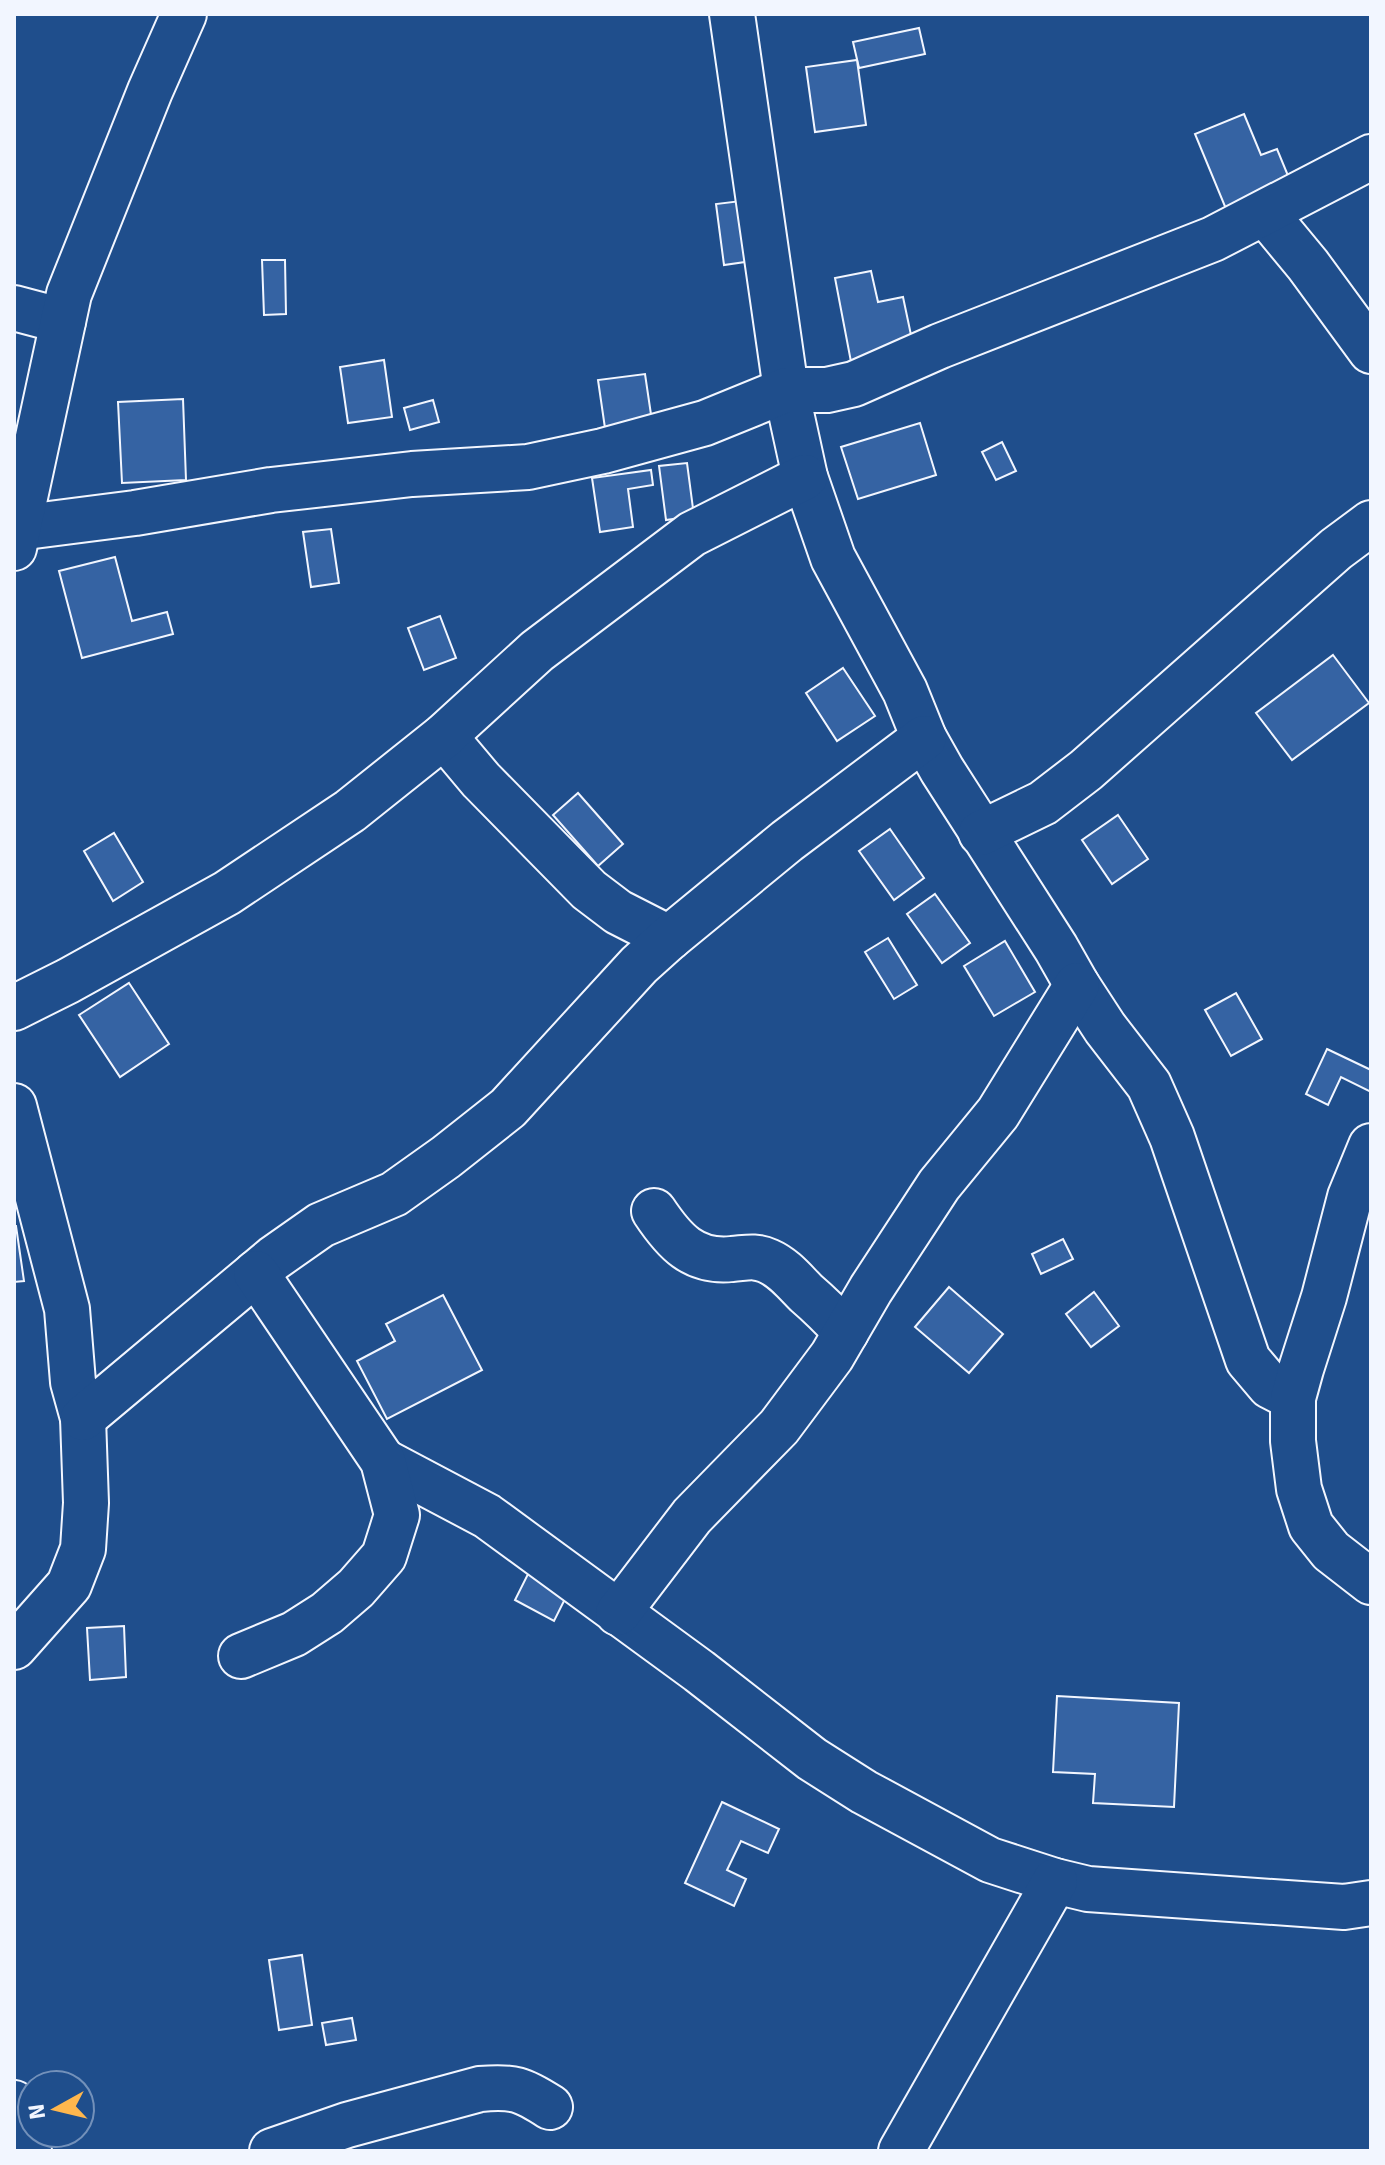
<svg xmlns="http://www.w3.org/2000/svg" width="1385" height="2165" font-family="Signika,sans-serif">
<rect width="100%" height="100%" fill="#1f4e8c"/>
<g fill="#3563a3" stroke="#f2f6ff" stroke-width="2">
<path d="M919 28 925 54 859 68 853 42Z"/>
<path d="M857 60 866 125 815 132 806 67Z"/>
<path d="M1244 114 1261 155 1277 149 1296 195 1231 221 1195 134Z"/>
<path d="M757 199 766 259 724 265 716 204Z"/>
<path d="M262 260H285L286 314 264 315Z"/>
<path d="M871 271 878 302 903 297 915 354 852 367 835 278Z"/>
<path d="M384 360 392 417 348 423 340 367Z"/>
<path d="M645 374 653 428 606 435 598 380Z"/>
<path d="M183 399 186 480 122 483 118 402Z"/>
<path d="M433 400 439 422 410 430 404 408Z"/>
<path d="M920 423 936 475 858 499 841 447Z"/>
<path d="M1002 442 1016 471 996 480 982 452Z"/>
<path d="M687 463 694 516 666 520 659 466Z"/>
<path d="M651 470 653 485 628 489 633 527 600 532 592 478Z"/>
<path d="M331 529 339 583 311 587 303 532Z"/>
<path d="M115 557 132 621 167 612 173 634 82 658 59 571Z"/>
<path d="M440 616 456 658 424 670 408 628Z"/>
<path d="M1333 655 1369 703 1292 760 1256 713Z"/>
<path d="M843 668 875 716 837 741 806 693Z"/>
<path d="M578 793 623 844 598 866 553 815Z"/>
<path d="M1118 815 1148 859 1112 884 1082 840Z"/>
<path d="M890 829 924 878 894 900 859 851Z"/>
<path d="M114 833 143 882 113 901 84 851Z"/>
<path d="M935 894 970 943 942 963 907 914Z"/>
<path d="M888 938 917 985 894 999 865 952Z"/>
<path d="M1005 941 1035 992 994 1016 964 966Z"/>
<path d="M129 983 169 1044 120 1077 79 1015Z"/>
<path d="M1236 993 1262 1039 1231 1056 1205 1010Z"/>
<path d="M1327 1049 1371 1070V1092L1341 1077 1328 1105 1306 1094Z"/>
<path d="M14 1226H16L24 1281 14 1282Z"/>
<path d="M1063 1239 1073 1259 1041 1274 1032 1254Z"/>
<path d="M949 1287 1003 1334 969 1373 915 1327Z"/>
<path d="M1094 1292 1119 1326 1091 1347 1066 1314Z"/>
<path d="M443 1295 482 1370 387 1419 357 1361 395 1341 386 1324Z"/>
<path d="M531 1568 570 1589 554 1621 515 1600Z"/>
<path d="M124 1626 126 1677 90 1680 87 1628Z"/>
<path d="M1057 1696 1179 1703 1174 1807 1093 1803 1095 1774 1053 1772Z"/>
<path d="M722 1802 779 1829 768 1853 741 1841 727 1870 746 1879 734 1906 685 1883Z"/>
<path d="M302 1955 312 2025 279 2030 269 1960Z"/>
<path d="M352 2018 356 2040 326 2045 322 2023Z"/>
</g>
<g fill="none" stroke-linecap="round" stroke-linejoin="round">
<defs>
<g id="minor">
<path d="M732 14 786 390 805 477 833 558 905 691 924 738 942 770 1056 948 1077 985 1105 1028 1149 1085 1172 1137 1248 1360 1270 1386 1293 1398"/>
<path d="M1265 213 1308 265 1371 351"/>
<path d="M14 308 63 321"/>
<path d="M18 528 135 513 271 490 412 474 528 467 603 451 705 423 786 390H827L854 384 940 346 1213 239 1371 157"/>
<path d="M14 548 69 294 150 91 184 14"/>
<path d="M444 736 481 780 589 890 618 912 669 938"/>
<path d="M981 833 1043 803 1086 770 1336 549 1371 523"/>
<path d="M14 1008 68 981 227 893 350 811 444 736 537 651 692 534 805 477"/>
<path d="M14 1106 67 1309 73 1382 83 1418 86 1503 83 1549 69 1585 14 1647"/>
<path d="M1371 1146 1350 1197 1324 1297 1301 1369 1293 1398V1441L1299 1489 1311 1526 1331 1551 1371 1582"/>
<path d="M654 1211C674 1241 693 1263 732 1259 746 1258 755 1255 768 1261 784 1268 794 1281 806 1293 820 1305 833 1318 846 1332"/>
<path d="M83 1418 274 1258 321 1225 394 1194 446 1157 508 1108 639 965 669 938 787 841 924 738"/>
<path d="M383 1461 487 1516 699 1671 812 1759 864 1792 990 1860 1055 1881 1088 1889 1344 1907 1371 1903"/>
<path d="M618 1613 692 1516 779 1427 832 1356 871 1289 939 1185 998 1113 1077 985"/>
<path d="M241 1656 294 1634 327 1613 356 1588 384 1556 397 1515 383 1461 256 1273"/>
<path d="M14 2103 29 2151"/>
<path d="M272 2151 347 2125 480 2089C514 2086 522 2089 550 2107"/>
<path d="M901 2151 1055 1881"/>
</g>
</defs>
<use href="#minor" stroke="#f2f6ff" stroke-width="48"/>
<use href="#minor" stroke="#1f4e8c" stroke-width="44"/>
</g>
<rect width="1385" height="2165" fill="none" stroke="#f2f6ff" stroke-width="32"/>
<g transform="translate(56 2109) rotate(262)"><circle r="38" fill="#1f4e8c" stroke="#7391ba" stroke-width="2"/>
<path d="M0-6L14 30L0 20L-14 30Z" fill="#ffb74d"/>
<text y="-12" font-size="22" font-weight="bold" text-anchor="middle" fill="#f2f6ff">N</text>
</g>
</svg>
